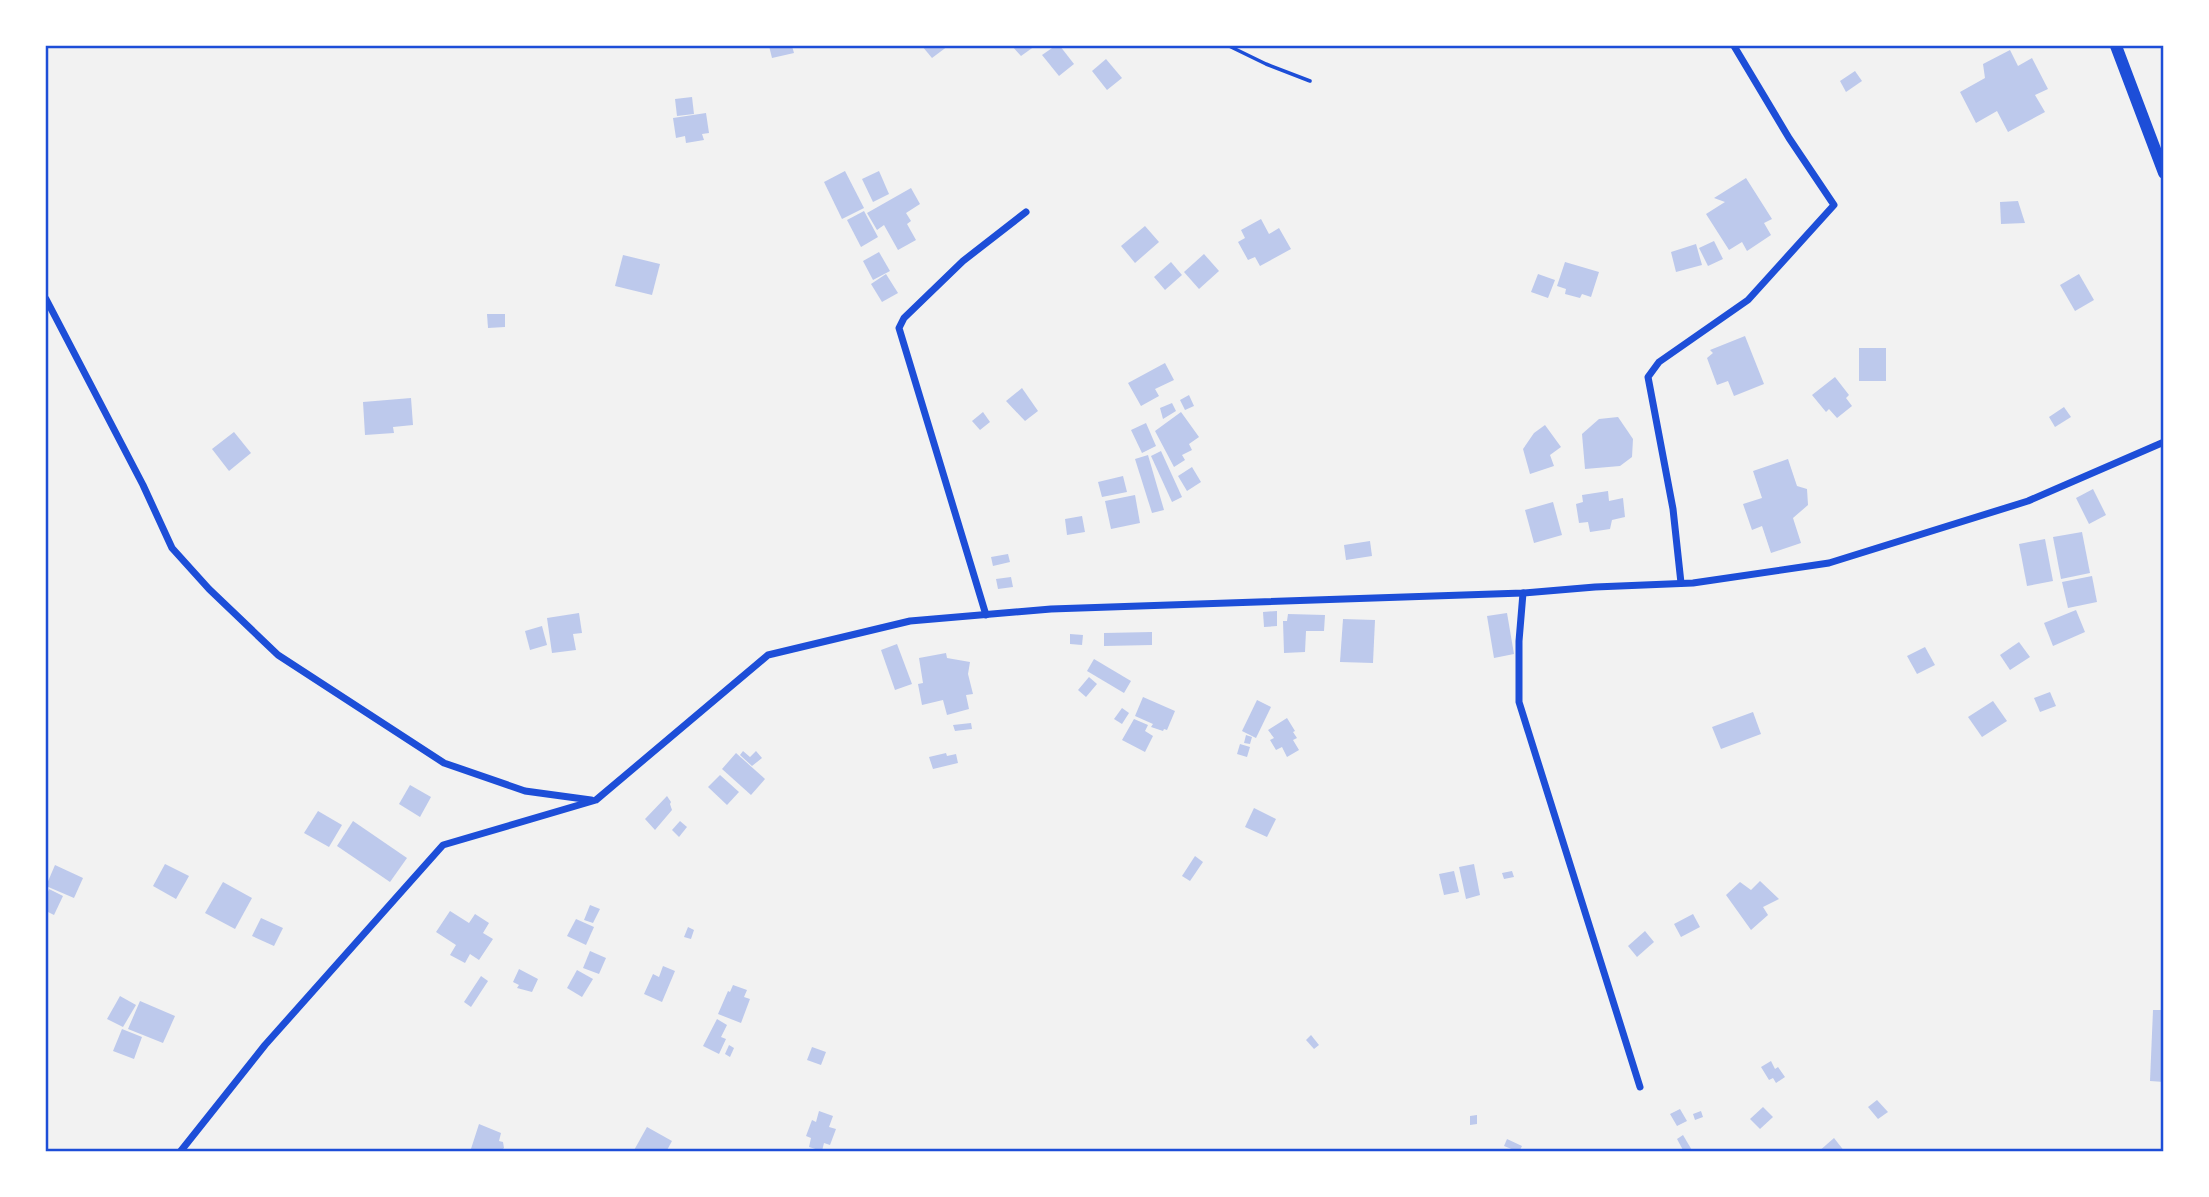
<svg xmlns="http://www.w3.org/2000/svg" width="2209" height="1197" font-family="Georgia,serif">
<rect width="100%" height="100%" fill="#f2f2f2"/>
<g fill="#bdc9ec">
<path d="M769 46H792L794 53 772 58Z"/>
<path d="M922 46H948L932 58Z"/>
<path d="M1012 46H1035L1021 56Z"/>
<path d="M1055 46H1060L1074 64 1059 76 1042 55Z"/>
<path d="M2010 50 2018 66 2032 58 2048 89 2035 95 2045 112 2008 132 1997 111 1976 123 1960 92 1985 78 1983 64Z"/>
<path d="M1106 59 1122 78 1107 90 1092 71Z"/>
<path d="M1855 71 1862 81 1846 92 1840 81Z"/>
<path d="M692 97 694 114 677 116 675 99Z"/>
<path d="M706 113 709 133 702 134 704 140 686 143 685 136 676 138 673 118Z"/>
<path d="M845 171 864 208 842 219 824 182Z"/>
<path d="M879 171 889 194 873 202 862 179Z"/>
<path d="M1746 178 1772 219 1764 223 1771 235 1747 251 1742 242 1729 250 1706 214 1725 202 1714 198Z"/>
<path d="M911 188 920 204 906 213 911 221 907 224 916 240 898 250 884 225 877 230 867 213Z"/>
<path d="M2018 201 2025 223 2001 224 2000 202Z"/>
<path d="M864 211 878 237 861 247 847 220Z"/>
<path d="M1261 219 1269 234 1279 228 1291 249 1260 266 1255 257 1248 260 1238 242 1245 238 1241 230Z"/>
<path d="M1145 226 1159 242 1135 263 1121 246Z"/>
<path d="M1714 241 1723 259 1708 266 1699 248Z"/>
<path d="M1696 244 1702 265 1676 272 1671 252Z"/>
<path d="M879 252 890 271 873 280 863 261Z"/>
<path d="M1204 254 1219 271 1199 289 1184 272Z"/>
<path d="M623 255 660 264 652 295 615 286Z"/>
<path d="M1171 262 1182 275 1165 290 1154 277Z"/>
<path d="M1565 262 1599 272 1591 297 1582 294 1580 298 1565 294 1566 289 1557 286Z"/>
<path d="M886 274 898 293 882 302 871 284Z"/>
<path d="M1538 274 1555 280 1548 298 1531 292Z"/>
<path d="M2079 274 2094 300 2075 311 2060 285Z"/>
<path d="M487 314H505V327L488 328Z"/>
<path d="M1745 336 1764 384 1734 396 1728 381 1717 385 1707 358 1713 353 1710 350Z"/>
<rect x="1859" y="348" width="27" height="33"/>
<path d="M1165 363 1174 380 1155 389 1159 396 1141 406 1128 383Z"/>
<path d="M1835 377 1849 395 1846 398 1852 406 1837 418 1829 409 1826 412 1812 395Z"/>
<path d="M1022 388 1038 411 1025 421 1006 401Z"/>
<path d="M1189 395 1194 406 1185 410 1180 400Z"/>
<path d="M411 398 413 425 393 427 394 433 365 435 363 402Z"/>
<path d="M1172 403 1176 411 1163 419 1160 408Z"/>
<path d="M2064 407 2071 417 2055 427 2049 417Z"/>
<path d="M983 412 990 422 980 430 972 421Z"/>
<path d="M1181 412 1199 437 1189 444 1192 450 1182 455 1185 460 1174 467 1155 431Z"/>
<path d="M1618 417 1633 439 1632 457 1620 466 1585 469 1582 434 1599 419Z"/>
<path d="M1146 423 1156 446 1142 453 1131 430Z"/>
<path d="M1545 425 1561 447 1550 455 1554 466 1530 474 1523 449 1534 433Z"/>
<path d="M234 432 251 453 229 471 212 449Z"/>
<path d="M1161 451 1182 497 1172 502 1151 456Z"/>
<path d="M1148 455 1164 510 1152 513 1135 459Z"/>
<path d="M1788 459 1797 486 1807 489 1808 505 1793 518 1801 543 1771 553 1762 526 1752 530 1743 504 1762 498 1753 471Z"/>
<path d="M1192 467 1201 482 1187 491 1178 476Z"/>
<path d="M1123 476 1127 492 1102 497 1098 482Z"/>
<path d="M2093 489 2106 515 2089 524 2076 498Z"/>
<path d="M1608 491 1609 501 1623 498 1625 517 1612 520 1610 529 1590 532 1588 522 1579 523 1576 504 1583 502 1582 495Z"/>
<path d="M1135 495 1140 523 1111 529 1105 501Z"/>
<path d="M1553 502 1562 535 1534 543 1525 510Z"/>
<path d="M1082 516 1085 532 1067 535 1065 519Z"/>
<path d="M2082 532 2090 573 2061 579 2053 537Z"/>
<path d="M2045 539 2053 581 2027 586 2019 544Z"/>
<path d="M1370 541 1372 556 1346 560 1344 545Z"/>
<path d="M1008 554 1010 562 993 566 991 557Z"/>
<path d="M2092 576 2097 602 2068 608 2062 582Z"/>
<path d="M1011 577 1013 587 998 589 996 579Z"/>
<path d="M2076 610 2085 632 2053 646 2044 623Z"/>
<path d="M1277 611V626L1264 627 1263 612Z"/>
<path d="M579 613 582 633 573 634 576 650 552 653 547 618Z"/>
<path d="M1507 613 1514 654 1494 658 1487 616Z"/>
<path d="M1288 614 1325 615 1324 631H1306L1305 652 1284 653 1283 621H1287Z"/>
<path d="M1343 619 1375 620 1373 663 1340 662Z"/>
<path d="M542 626 547 645 530 650 525 631Z"/>
<path d="M1152 632V645L1104 646V633Z"/>
<path d="M1070 634 1083 635 1082 645 1070 644Z"/>
<path d="M2019 642 2030 657 2010 670 2000 655Z"/>
<path d="M897 644 912 684 895 690 881 650Z"/>
<path d="M1925 647 1935 665 1917 674 1907 656Z"/>
<path d="M946 653 947 658 970 662 968 674 973 694 966 695 969 709 947 715 943 700 922 705 918 684 923 683 919 658Z"/>
<path d="M1094 659 1131 681 1124 693 1087 671Z"/>
<path d="M1089 677 1097 684 1086 697 1078 690Z"/>
<path d="M2050 692 2056 706 2040 712 2034 698Z"/>
<path d="M1143 697 1175 711 1167 730 1164 729 1163 731 1151 727 1153 724 1135 716Z"/>
<path d="M1257 700 1271 707 1256 738 1242 731Z"/>
<path d="M1993 701 2007 721 1982 737 1968 717Z"/>
<path d="M1122 708 1129 713 1122 724 1114 719Z"/>
<path d="M1753 712 1761 734 1721 749 1712 727Z"/>
<path d="M1287 718 1295 731 1293 732 1297 738 1293 740 1299 750 1287 757 1282 747 1276 750 1270 740 1274 738 1268 730Z"/>
<path d="M1134 719 1148 725 1145 731 1153 736 1145 752 1122 740Z"/>
<path d="M971 723 972 729 955 731 953 725Z"/>
<path d="M1246 735 1252 737 1250 744 1244 743Z"/>
<path d="M1240 744 1250 747 1247 757 1237 754Z"/>
<path d="M743 751 750 757 756 751 762 758 752 766 740 755Z"/>
<path d="M736 753 765 779 751 795 722 769Z"/>
<path d="M946 753 947 756 956 754 958 763 933 769 929 757Z"/>
<path d="M720 775 739 792 727 805 708 787Z"/>
<path d="M410 785 431 797 420 817 399 804Z"/>
<path d="M667 796 671 802 670 804 672 810 655 830 645 819Z"/>
<path d="M1254 808 1276 819 1267 837 1245 827Z"/>
<path d="M318 811 342 825 329 847 304 833Z"/>
<path d="M353 821 407 858 390 882 337 846Z"/>
<path d="M680 821 687 827 679 837 672 830Z"/>
<path d="M1195 856 1203 862 1190 881 1182 876Z"/>
<path d="M165 864 189 876 176 899 153 886Z"/>
<path d="M1474 864 1480 895 1466 899 1459 867Z"/>
<path d="M55 865 83 878 74 898 46 886Z"/>
<path d="M1454 871 1459 892 1444 895 1439 874Z"/>
<path d="M1512 871 1514 877 1504 879 1502 873Z"/>
<path d="M1760 881 1779 899 1763 907 1768 915 1751 930 1726 895 1740 882 1751 890Z"/>
<path d="M223 882 252 898 235 929 205 913Z"/>
<path d="M49 889 63 896 54 915 46 911V897Z"/>
<path d="M590 905 600 909 593 923 584 920Z"/>
<path d="M450 911 469 923 475 914 489 923 483 933 493 939 479 960 470 954 465 963 450 955 456 945 436 932Z"/>
<path d="M1693 914 1700 927 1681 937 1674 924Z"/>
<path d="M261 918 283 928 274 946 252 936Z"/>
<path d="M576 919 594 927 586 945 567 936Z"/>
<path d="M688 927 694 930 691 939 684 937Z"/>
<path d="M1645 931 1654 942 1637 957 1628 946Z"/>
<path d="M590 951 606 958 599 974 583 968Z"/>
<path d="M663 966 675 971 662 1002 644 994 653 974 659 977Z"/>
<path d="M519 969 538 979 532 992 517 988 519 985 513 982Z"/>
<path d="M577 970 593 979 582 997 567 988Z"/>
<path d="M481 976 488 981 471 1007 464 1002Z"/>
<path d="M733 985 747 990 744 997 750 999 741 1023 718 1014 728 991 730 992Z"/>
<path d="M120 996 136 1005 123 1027 107 1019Z"/>
<path d="M140 1001 175 1016 163 1043 128 1029Z"/>
<path d="M2153 1010H2164V1082L2150 1081Z"/>
<path d="M717 1019 727 1025 721 1037 726 1039 719 1054 703 1046Z"/>
<path d="M122 1029 142 1037 134 1059 113 1051Z"/>
<path d="M1311 1035 1319 1045 1314 1049 1306 1040Z"/>
<path d="M729 1045 734 1048 730 1057 725 1054Z"/>
<path d="M812 1047 826 1052 821 1065 807 1060Z"/>
<path d="M1771 1061 1775 1069 1778 1067 1785 1077 1776 1083 1773 1078 1769 1080 1761 1067Z"/>
<path d="M1877 1100 1888 1112 1878 1119 1868 1107Z"/>
<path d="M1763 1107 1773 1117 1760 1129 1750 1119Z"/>
<path d="M1680 1109 1687 1121 1677 1126 1670 1114Z"/>
<path d="M819 1111 833 1116 829 1127 836 1129 830 1145 824 1143 822 1151 809 1147 811 1138 806 1136 812 1120 816 1122Z"/>
<path d="M1701 1111 1703 1117 1695 1120 1693 1114Z"/>
<path d="M1477 1115V1124L1470 1125V1116Z"/>
<path d="M479 1124 501 1133 499 1141 503 1142 504 1148 500 1152H470Z"/>
<path d="M647 1127 672 1141 666 1152H633Z"/>
<path d="M1683 1135 1693 1152H1684L1677 1139Z"/>
<path d="M1834 1138 1845 1152H1818Z"/>
<path d="M1507 1139 1522 1146 1519 1152 1504 1146Z"/>
</g>
<g fill="none" stroke-linecap="round" stroke-linejoin="round">
<path stroke="#1d4ed8" stroke-width="3.5" d="M1229 46 1266 64 1310 81"/>
<g stroke="#1d4ed8" stroke-width="7">
<path d="M46 299 143 485 172 548 209 589 278 655 444 763 525 791 591 800"/>
<path d="M1681 583 1673 509 1648 377 1659 362 1748 300 1834 205 1789 138 1734 46"/>
<path d="M1523 593 1519 641V702L1640 1087"/>
<path d="M986 615 899 328 904 318 963 261 1026 212"/>
<path d="M180 1152 265 1045 443 845 596 800 768 655 910 621 1051 609 1523 593 1595 587 1693 583 1829 563 2028 501 2164 442"/>
</g>
<path stroke="#1d4ed8" stroke-width="12" d="M2116 46 2164 173"/>
</g>
<rect width="2209" height="1197" fill="none" stroke="#ffffff" stroke-width="94"/>
<rect x="47" y="47" width="2115" height="1103" fill="none" stroke="#1d4ed8" stroke-width="2.5"/>
</svg>
